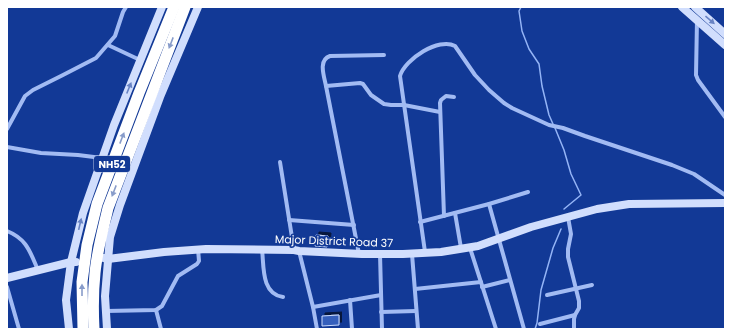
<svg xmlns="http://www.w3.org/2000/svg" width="732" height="336" font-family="Poppins,sans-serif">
<defs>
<filter id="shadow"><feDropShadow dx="3" dy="-3" stdDeviation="0" flood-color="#0009"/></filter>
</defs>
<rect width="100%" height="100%" fill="#123996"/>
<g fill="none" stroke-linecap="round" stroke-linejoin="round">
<g stroke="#94b4f6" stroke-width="1.5">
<path d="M521 7 519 11 522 31 529 49 539 64 542 86 549 115 553 124"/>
<path d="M555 128 564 150 571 174 581 195 564 209"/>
<path d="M535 329 537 323 541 290 553 248 561 229"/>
</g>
</g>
<g fill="#365fbc" stroke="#cadafd" filter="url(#shadow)">
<path d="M316 235 328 236 327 247 315 246Z"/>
<path d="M339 315V325L322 326V316Z"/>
</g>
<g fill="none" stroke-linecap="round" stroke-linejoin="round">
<g stroke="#a2bbf3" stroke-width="4">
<path d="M697 20 696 75 698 80 725 117"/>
<path d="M108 45 140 60"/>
<path d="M326 86 360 83 363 84 371 95 384 104 391 105H404L440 112"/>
<path d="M7 129 25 96 33 90 63 75 96 58 115 36 123 12 126 7"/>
<path d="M7 147 41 153 78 155 102 158"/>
<path d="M280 162 294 250"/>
<path d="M489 204 524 329"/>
<path d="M455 213 461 248"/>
<path d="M444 216 440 103 441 100 446 96 454 97"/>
<path d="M568 217 571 234 568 249V257L579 301V308L575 315 574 319V329"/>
<path d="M289 220 354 225"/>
<path d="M420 222 489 204 528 192"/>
<path d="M7 231C27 239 30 252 38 270"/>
<path d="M470 248 496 329"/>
<path d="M262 249C264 266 261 294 283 297"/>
<path d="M299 251 313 307 317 329"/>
<path d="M425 252 400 76C405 59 439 37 455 46L475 75 489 90 504 103 512 108 549 125 563 128 585 136 672 165 694 174 725 195"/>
<path d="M359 254 326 86C324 76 318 60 330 56L384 55"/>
<path d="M380 254 382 329"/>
<path d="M412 254 418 329"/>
<path d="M7 287 19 329"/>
<path d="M482 287 510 280"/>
<path d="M415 289 481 282"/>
<path d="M547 295 592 285"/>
<path d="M350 300 352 329"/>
<path d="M313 307 381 295"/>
<path d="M156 310 161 329"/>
<path d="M106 311 156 310 162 306 178 276 197 264 199 261 198 249"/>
<path d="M381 312 416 311"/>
<path d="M540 324 575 315"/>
</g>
<g stroke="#d1defd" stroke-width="8">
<path d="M682 7 725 45"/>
<path d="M695 7 725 34"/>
<path d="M104 258 108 259 164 252 206 249 294 250 299 251 362 254H403L441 252 478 246 531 227 597 209 629 204 725 203"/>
<path d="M7 278 71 262H76"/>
<path d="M69 329 66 300 71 262 83 213 114 125 162 7"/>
<path d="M107 329 105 296 110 237 120 205 160 97 198 7"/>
</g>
<g stroke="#fff" stroke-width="11">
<path d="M83 329 82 282 87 245 97 204 139 93 174 7"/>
<path d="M94 329C93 310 93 292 95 273 97 251 103 230 108 208L185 7"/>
</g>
</g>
<defs><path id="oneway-solid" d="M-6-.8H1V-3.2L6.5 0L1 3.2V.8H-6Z"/></defs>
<g fill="#6883c4">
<use href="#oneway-solid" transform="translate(710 20) rotate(41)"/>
<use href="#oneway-solid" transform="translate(129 88) rotate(-68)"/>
<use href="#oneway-solid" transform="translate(80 224) rotate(-77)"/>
</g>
<g fill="#889cca">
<use href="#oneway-solid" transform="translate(171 43) rotate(111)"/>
<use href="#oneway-solid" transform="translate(122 138) rotate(-69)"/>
<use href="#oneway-solid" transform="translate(114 191) rotate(111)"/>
<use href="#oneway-solid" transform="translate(82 290) rotate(-90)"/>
</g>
<g text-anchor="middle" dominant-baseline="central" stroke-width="3.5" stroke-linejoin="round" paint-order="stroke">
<rect fill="#123996" stroke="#b8c4e0" stroke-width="1" x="94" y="156" width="36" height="16" rx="3"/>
<g font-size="10" font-weight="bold" fill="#fff">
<text x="112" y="164">NH52</text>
</g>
<g font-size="11" fill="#fff" stroke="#123996">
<text transform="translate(334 241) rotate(2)">Major District Road 37</text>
</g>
</g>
<rect width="732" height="336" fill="none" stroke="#ffffff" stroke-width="16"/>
</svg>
